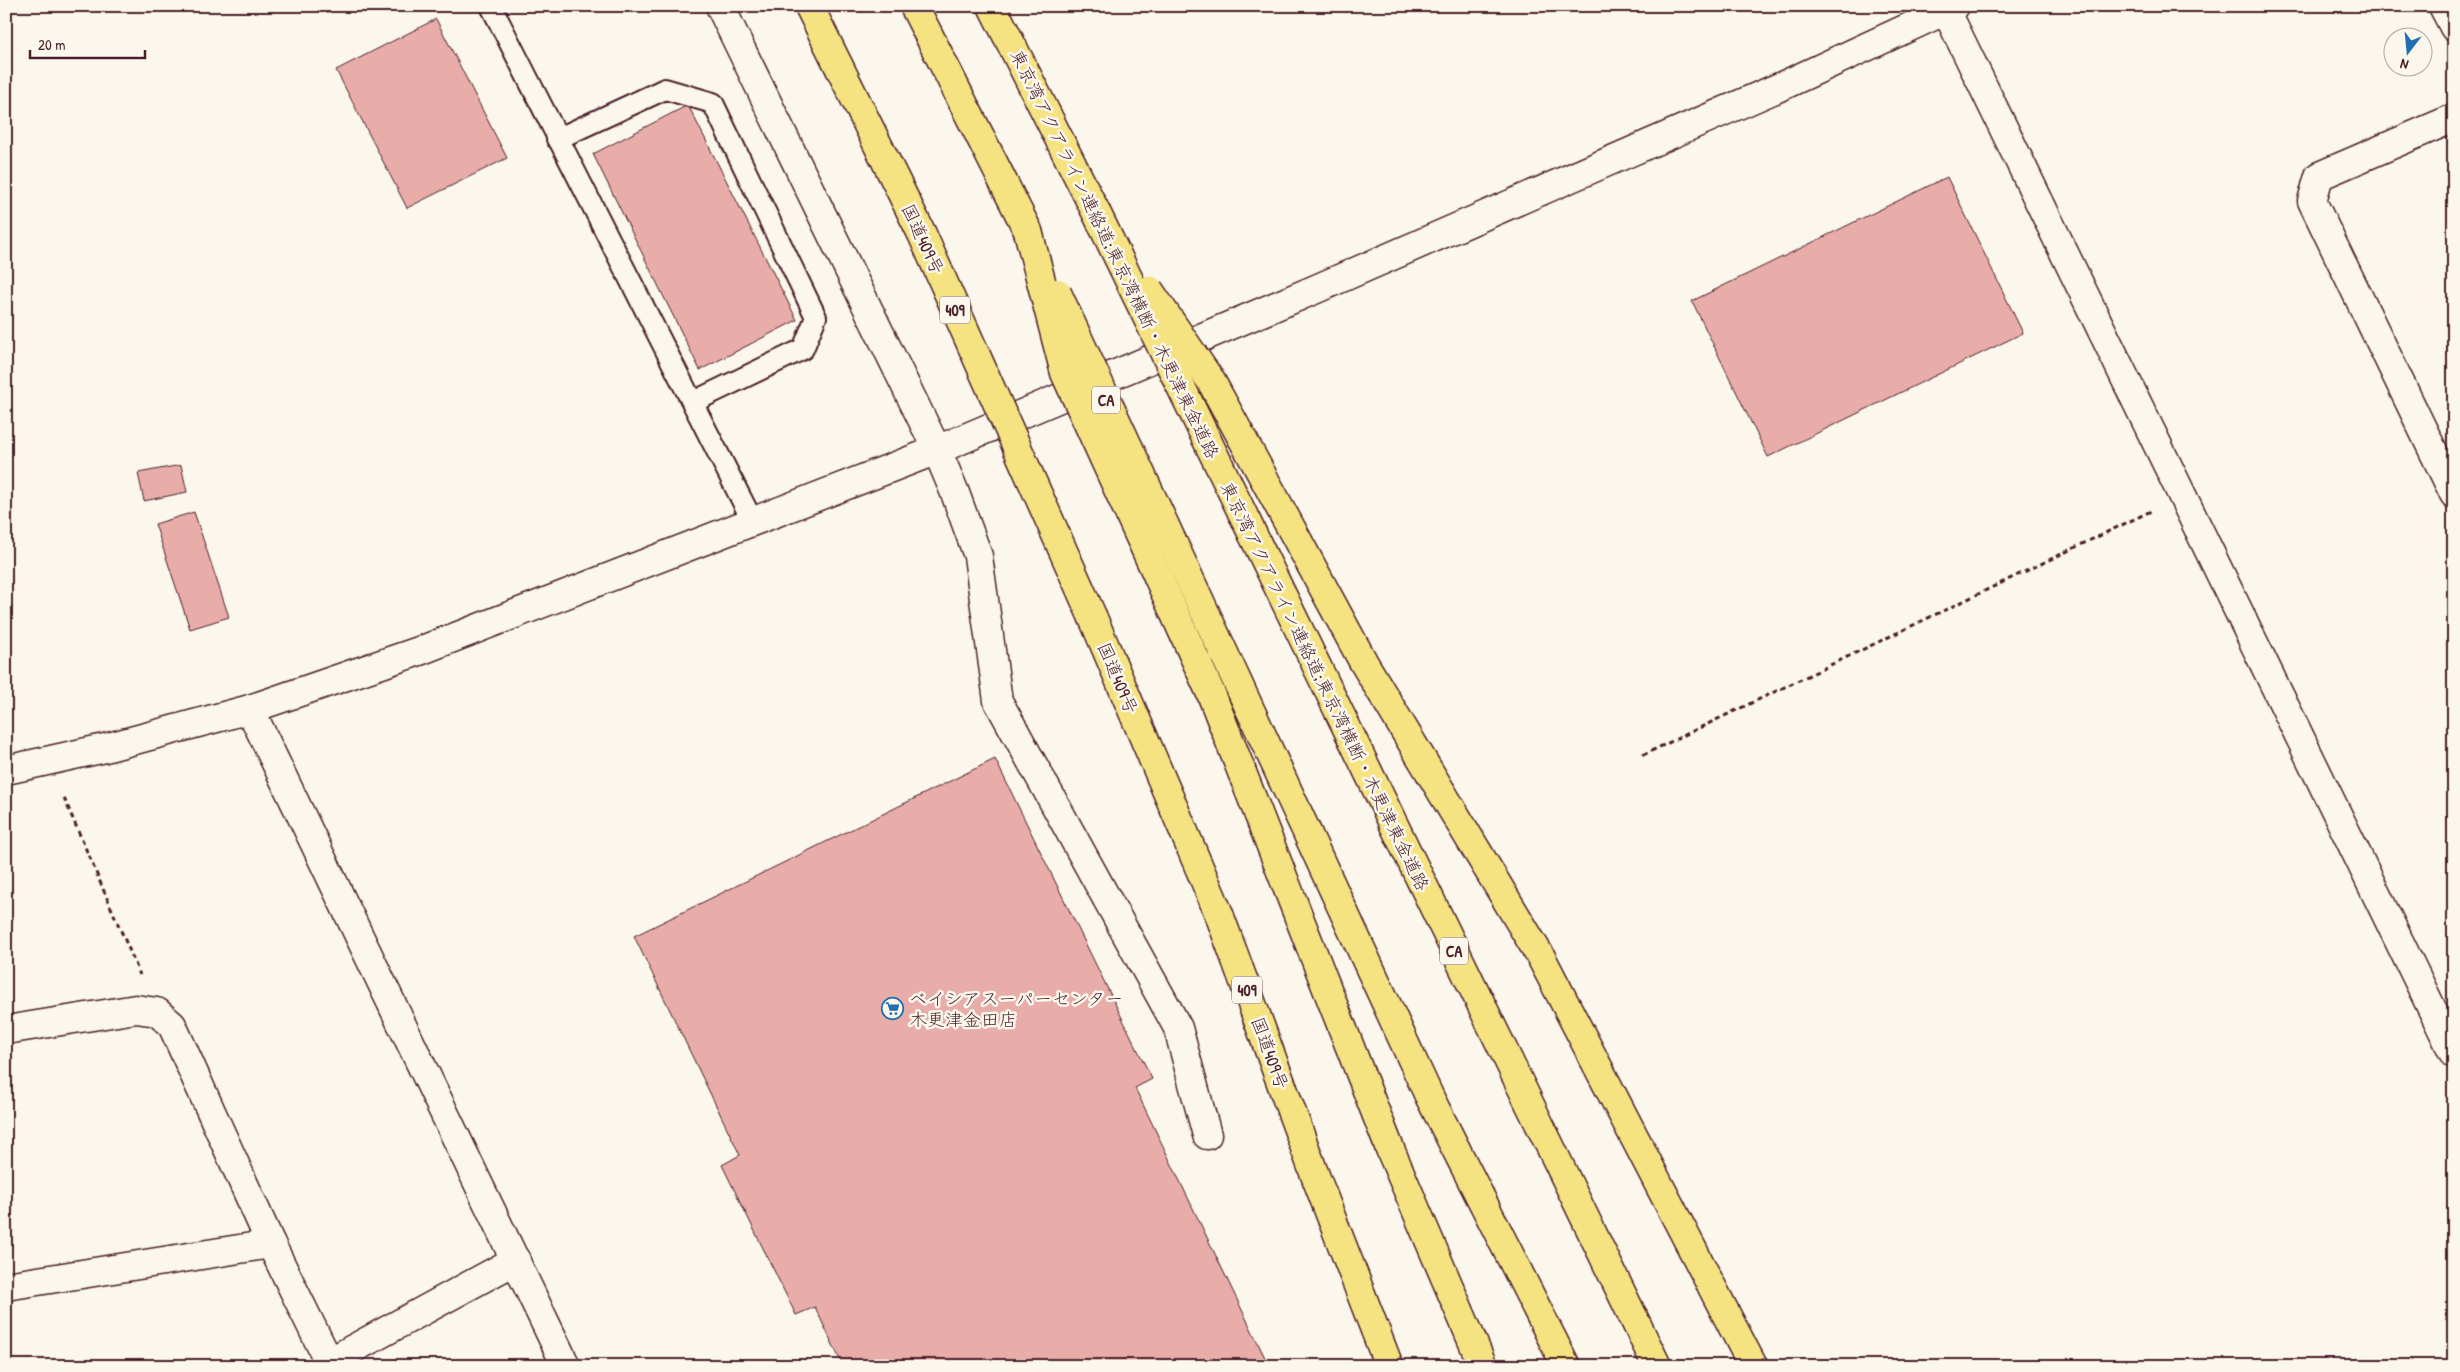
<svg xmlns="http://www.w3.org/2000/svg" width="2460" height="1372" font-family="'Patrick Hand','Klee One',sans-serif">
<rect width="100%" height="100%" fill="#fbf7ec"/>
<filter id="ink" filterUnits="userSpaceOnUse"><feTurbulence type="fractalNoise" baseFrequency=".02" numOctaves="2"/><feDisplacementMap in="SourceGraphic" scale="10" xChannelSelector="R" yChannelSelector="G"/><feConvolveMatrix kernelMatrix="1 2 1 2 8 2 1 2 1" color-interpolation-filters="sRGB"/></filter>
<g filter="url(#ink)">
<g fill="#e8ada8" stroke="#4a1f2b">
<path d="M436 19 507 158 407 208 336 70Z"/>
<path d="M688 105 797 320 700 370 593 154Z"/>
<path d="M1947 177 2023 333 1768 457 1692 301Z"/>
<path d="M181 465 187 492 144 501 138 473Z"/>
<path d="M194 512 229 617 190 629 155 524Z"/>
<path d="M995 759 1152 1079 1135 1088 1269 1366H843L815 1307 796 1315 722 1165 740 1155 634 936Z"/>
</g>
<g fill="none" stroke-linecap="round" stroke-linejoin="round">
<defs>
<g id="lane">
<path d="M491 6 752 520"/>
<path d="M557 139 665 89 713 103 816 317 803 349 693 402"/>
</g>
<g id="street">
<path d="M720 6 937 450 955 493 978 556 998 701 1178 1028 1207 1135"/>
<path d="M2443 6 2454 27"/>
<path d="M2454 118 2319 176 2312 201 2454 494"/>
<path d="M6 1030 136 1009 157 1012 172 1025 271 1244 331 1366"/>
<path d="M6 1286 271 1244"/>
<path d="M329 1362 516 1260"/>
</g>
<g id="secondary">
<path d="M1944 6 2454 1054"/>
<path d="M250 709 566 1366"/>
<path d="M6 770 105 748 250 709 422 650 937 450 1316 289 1784 85 1955 6"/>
</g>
<g id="highway">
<path d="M914 6 1028 231"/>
<path d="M992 6 1096 212"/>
<path d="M1285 517 1364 663 1542 959 1753 1366"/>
<path d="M1253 535 1657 1366"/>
<path d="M1185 569 1430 1098 1566 1366"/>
<path d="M1159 579 1212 696 1390 1149 1483 1366"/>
<path d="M1093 618 1219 914 1313 1170 1389 1366"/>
</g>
</defs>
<use href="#lane" stroke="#4a1f2b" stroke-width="24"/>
<use href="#street" stroke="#4a1f2b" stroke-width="31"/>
<use href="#secondary" stroke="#4a1f2b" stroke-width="31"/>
<use href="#highway" stroke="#4a1f2b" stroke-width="31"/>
<g stroke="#4a1f2b" stroke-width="3" stroke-dasharray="5 4" stroke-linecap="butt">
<path d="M1643 755 2151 511"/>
<path d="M64 798 140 975"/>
</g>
<use href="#lane" stroke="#fbf7ec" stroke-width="20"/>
<use href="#street" stroke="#fbf7ec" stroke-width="28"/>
<use href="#secondary" stroke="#fbf7ec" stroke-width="28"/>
<use href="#highway" stroke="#f5e382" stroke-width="28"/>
<defs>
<g id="highway-bridge">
<path d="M809 6 922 234 1093 618"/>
<path d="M1096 212 1253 535"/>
<path d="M1028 231 1065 373 1159 579"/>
<path d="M1149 290 1211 381 1285 517"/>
<path d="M1057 293 1185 569"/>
</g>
</defs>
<use href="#highway-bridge" stroke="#4a1f2b" stroke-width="31" stroke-linecap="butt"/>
<use href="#highway-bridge" stroke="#f5e382" stroke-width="28"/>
</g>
</g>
<defs>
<symbol id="supermarket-ring" viewBox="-11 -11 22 22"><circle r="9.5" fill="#fbf7ec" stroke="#1f6fb2" stroke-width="1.5"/><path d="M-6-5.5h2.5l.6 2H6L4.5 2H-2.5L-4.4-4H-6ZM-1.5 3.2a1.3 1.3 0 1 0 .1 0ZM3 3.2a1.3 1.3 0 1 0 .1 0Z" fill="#1f6fb2"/></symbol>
</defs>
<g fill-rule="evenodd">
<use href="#supermarket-ring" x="880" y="996" width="25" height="25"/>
</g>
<g text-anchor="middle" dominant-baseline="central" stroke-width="5" stroke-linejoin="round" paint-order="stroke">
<g fill="#fbf7ec" stroke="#7f6065" stroke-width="1">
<rect x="940" y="296.5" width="30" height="27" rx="4"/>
<rect x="1092" y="386.5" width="28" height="27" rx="4"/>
<rect x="1440" y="937.5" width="28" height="27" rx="4"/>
<rect x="1232" y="976.5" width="30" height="27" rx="4"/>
</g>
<g font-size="16" font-weight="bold" fill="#4a1f2b">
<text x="955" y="310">409</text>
<text x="1106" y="400">CA</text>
<text x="1454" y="951">CA</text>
<text x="1247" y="990">409</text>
</g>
<g font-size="18" fill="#4a1f2b" stroke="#fbf7ec">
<text transform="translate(923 239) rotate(65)">国道409号</text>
<text transform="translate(1115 254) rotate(64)">東京湾アクアライン連絡道;東京湾横断・木更津東金道路</text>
<text transform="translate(1118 678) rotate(67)">国道409号</text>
<text transform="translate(1325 686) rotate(64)">東京湾アクアライン連絡道;東京湾横断・木更津東金道路</text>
<text transform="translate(1270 1053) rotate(70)">国道409号</text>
</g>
<g font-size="18" fill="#4a1f2b" stroke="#fbf7ec" text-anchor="start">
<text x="909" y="998">ベイシアスーパーセンター<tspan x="909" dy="21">木更津金田店</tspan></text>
</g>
</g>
<rect width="2460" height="1372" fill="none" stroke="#fbf7ec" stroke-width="25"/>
<rect x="12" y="12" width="2435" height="1347" fill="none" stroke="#4a1f2b" stroke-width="2" filter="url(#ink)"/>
<g transform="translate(2408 52) rotate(196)"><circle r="24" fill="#fbf7ec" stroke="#b4a19f"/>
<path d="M0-4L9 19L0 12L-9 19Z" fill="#1f6fb2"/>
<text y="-8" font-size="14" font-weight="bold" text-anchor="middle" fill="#4a1f2b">N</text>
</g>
<path d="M30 50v8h115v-8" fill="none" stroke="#4a1f2b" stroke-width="2.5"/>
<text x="38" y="50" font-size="15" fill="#4a1f2b" stroke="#fbf7ec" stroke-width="4" paint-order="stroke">20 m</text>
</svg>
